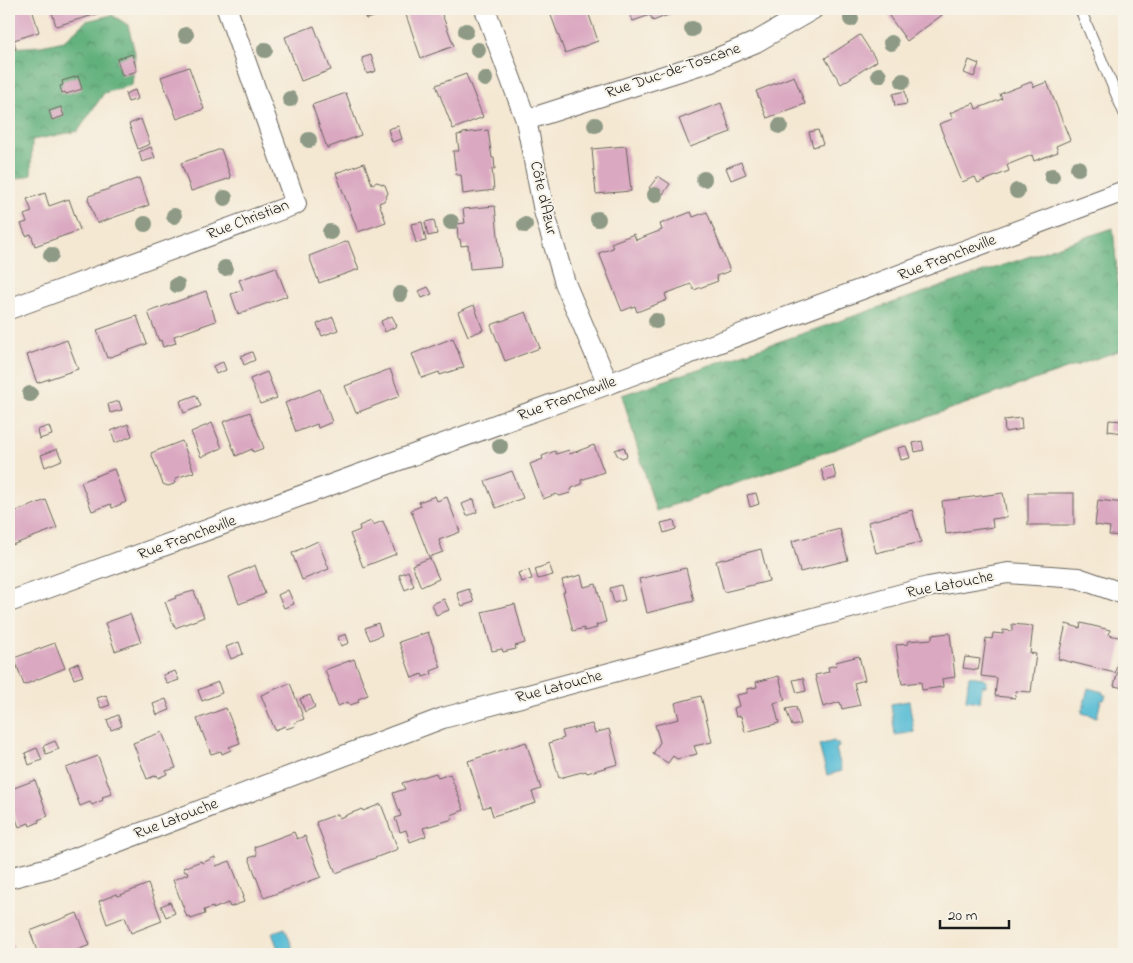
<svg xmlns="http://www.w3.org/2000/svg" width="1133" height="963" font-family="'Indie Flower',sans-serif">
<defs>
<pattern id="forest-crowns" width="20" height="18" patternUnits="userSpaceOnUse" patternTransform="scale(1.25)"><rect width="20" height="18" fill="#60b07b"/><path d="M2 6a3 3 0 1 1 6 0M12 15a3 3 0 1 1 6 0" fill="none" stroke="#4e8e64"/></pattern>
</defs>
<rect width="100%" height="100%" fill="#f7f3e8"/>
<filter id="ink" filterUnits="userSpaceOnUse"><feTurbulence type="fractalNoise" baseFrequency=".02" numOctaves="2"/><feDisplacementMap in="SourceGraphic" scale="10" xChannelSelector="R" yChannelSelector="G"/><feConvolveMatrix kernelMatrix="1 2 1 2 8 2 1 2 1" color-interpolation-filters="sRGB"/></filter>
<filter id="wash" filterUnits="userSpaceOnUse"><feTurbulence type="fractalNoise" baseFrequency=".0096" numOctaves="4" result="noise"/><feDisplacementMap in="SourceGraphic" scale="20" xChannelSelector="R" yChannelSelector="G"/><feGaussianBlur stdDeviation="1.12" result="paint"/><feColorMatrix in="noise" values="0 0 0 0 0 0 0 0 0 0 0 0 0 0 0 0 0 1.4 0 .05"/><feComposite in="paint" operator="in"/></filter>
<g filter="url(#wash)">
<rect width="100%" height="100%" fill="#f4e8d3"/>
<g fill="url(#forest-crowns)" stroke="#3e664c">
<path d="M112 15 128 25 135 53 132 85 104 93 78 131 32 140 31 175 9 181V48L41 46 64 41 86 21Z"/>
<path d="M1113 228 1124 349 656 511 622 395Z"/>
</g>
<g fill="#56bcd4" stroke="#396c78">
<path d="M969 676 983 678V680L987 681 986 686H982L980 702 966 700Z"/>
<path d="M1088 688 1103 692 1102 694 1106 695 1104 700H1101L1097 717 1082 713Z"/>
<path d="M909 701 914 732 895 735 891 704Z"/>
<path d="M834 741 835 743H838L839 747 836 749 842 771 827 775 819 745Z"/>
<path d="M285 928 295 954H280L272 933Z"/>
</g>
<g id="blocks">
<g fill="#daa8c1">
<path d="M9 9H32L39 32 14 40 16 49 9 51Z"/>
<path d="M51 9H96L97 14 56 26Z"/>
<path d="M363 9H372L374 17 366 19Z"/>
<path d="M423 9H440L454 46 421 58 406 15Z"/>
<path d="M551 9H587L598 41 565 53 549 10Z"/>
<path d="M628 9H683L653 21 650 15 633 21Z"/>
<path d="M898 9H937L942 15 907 41 889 16Z"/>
<path d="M314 26 331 70 301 81 285 37Z"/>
<path d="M860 35 877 61 841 84 825 58Z"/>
<path d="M132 54 137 71 122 76 117 59Z"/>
<path d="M371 55 376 71 367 74 362 58Z"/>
<path d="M969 60 979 64 974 77 964 73Z"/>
<path d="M189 67 204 109 177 119 161 77Z"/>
<path d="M466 74 483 117 453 129 436 85Z"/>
<path d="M78 76 82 89 66 94 65 92 62 93 60 86 63 85 62 81Z"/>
<path d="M794 76 805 104 767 118 756 91Z"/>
<path d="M1031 82 1034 87 1047 82 1070 140 1056 146 1058 152 1034 161 1032 155 1007 165 1009 171 978 183 975 177 962 182 939 124 953 119 950 113 974 103 976 109 1002 99 1000 94Z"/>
<path d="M135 90 138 99 128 102 125 94Z"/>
<path d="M905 91 907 104 895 106 893 94Z"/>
<path d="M346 93 361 135 327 148 312 105Z"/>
<path d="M721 103 731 132 690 147 679 119Z"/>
<path d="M61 107 64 116 52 120 49 111Z"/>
<path d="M141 119 150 144 138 149 129 124Z"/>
<path d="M398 126 402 139 392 142 388 129Z"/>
<path d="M488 130 492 158H494L495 169H492L494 190 463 194 461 175H456L453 151H459L457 135 463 134V133Z"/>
<path d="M818 130 823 144 813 147 809 132Z"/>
<path d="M626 146 631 191 596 194 592 149Z"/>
<path d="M151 147 155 158 142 162 139 152Z"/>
<path d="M221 149 231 178 191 191 181 163Z"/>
<path d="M741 162 746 174 731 180 726 168Z"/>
<path d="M364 163 372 184 377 182 385 185 388 193 384 201 379 203 386 222 358 232 336 173Z"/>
<path d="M658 176 670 184 661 197 649 188Z"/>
<path d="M139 178 149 205 98 223 96 221 88 199 89 196Z"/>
<path d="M45 193 49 206 69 199 80 230 35 246 31 234 26 236 21 224 27 222 24 215 32 212 27 199Z"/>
<path d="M495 206 501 266 470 269 468 245 461 246 460 239H458L457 224 465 223 463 209Z"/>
<path d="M691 212 693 217 707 212 730 271 716 276 718 281 694 290 691 284 665 294 667 300 637 312 635 306 622 311 599 253 613 248 611 243 634 234 636 240 662 230 660 224Z"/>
<path d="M434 220 437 234 428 236 425 222Z"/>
<path d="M422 222 426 241 416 243 411 224Z"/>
<path d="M348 241 359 269 319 283 309 256Z"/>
<path d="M276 267 287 296 238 314 231 294 243 290 239 280Z"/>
<path d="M428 287 432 294 422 298 419 291Z"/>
<path d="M206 291 216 321 174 336 176 343 163 347 161 340 159 341 148 312Z"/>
<path d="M474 305 483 330 468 336 458 312Z"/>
<path d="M526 312 540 348 505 361 491 325Z"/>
<path d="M137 316 147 344 107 358 97 330Z"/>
<path d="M392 316 397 326 385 332 381 321Z"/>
<path d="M333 317 338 330 322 336 317 324Z"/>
<path d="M453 338 464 367 440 375 439 372 422 378 412 354Z"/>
<path d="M67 340 78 369 37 383 27 355Z"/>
<path d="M252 352 255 360 244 365 241 356Z"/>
<path d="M223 362 226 370 216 374 213 366Z"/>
<path d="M390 369 400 396 356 413 345 386Z"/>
<path d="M267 372 277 398 260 404 250 379Z"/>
<path d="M320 389 332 422 318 428 317 424 296 432 285 403Z"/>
<path d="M196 395 201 406 184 413 180 401Z"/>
<path d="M119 401 122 410 110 413 108 404Z"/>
<path d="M250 412 264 448 253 452 252 449 236 456 223 422Z"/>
<path d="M1021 418 1022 429 1005 432 1004 420Z"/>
<path d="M1109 420 1124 421 1123 433 1108 431Z"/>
<path d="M212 423 222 448 201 457 191 432Z"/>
<path d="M128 424 132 436 115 443 111 431Z"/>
<path d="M49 426 52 435 39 439 37 430Z"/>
<path d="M182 441 194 472 176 478 174 484 168 486 163 484 151 453Z"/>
<path d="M922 441 924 450 915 452 913 443Z"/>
<path d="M594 445 604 472 581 480 582 484 572 488 570 493 560 496 556 494 543 499 530 464 543 459 542 456 555 451 556 454 569 450 570 454Z"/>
<path d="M906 446 910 458 901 460 898 448Z"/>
<path d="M624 447 627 456 622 458 617 455 615 450Z"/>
<path d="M57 449 62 460 45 467 41 455Z"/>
<path d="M833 465 836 478 825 481 821 469Z"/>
<path d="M114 469 126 502 112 508 111 504 92 511 81 482Z"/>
<path d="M512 471 523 498 496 508 485 481Z"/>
<path d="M756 493 759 504 750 507 747 495Z"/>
<path d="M1003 493 1007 517 992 519 993 527 946 534 942 501Z"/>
<rect x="1028" y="493" width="46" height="32"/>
<path d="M435 496 437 501 447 497 460 532 439 540 443 552 429 557 411 510 421 506 419 502Z"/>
<path d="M474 499 477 512 467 516 462 504Z"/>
<path d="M46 500 57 528 12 545 9 536V514Z"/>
<path d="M1098 500 1124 503V536L1109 535 1110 527 1095 525Z"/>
<path d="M912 510 921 542 876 553 868 522Z"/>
<path d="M674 520 676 529 664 533 661 523Z"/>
<path d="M371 521 373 525 383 521 396 554 363 567 350 534 360 530 359 526Z"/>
<path d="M840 529 848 560 800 572 792 541Z"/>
<path d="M318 541 329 569 302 580 292 553Z"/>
<path d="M761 549 769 581 724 592 716 561Z"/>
<path d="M430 558 439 579 421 587 412 565Z"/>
<path d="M549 564 553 575 538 579 535 569Z"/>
<path d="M255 565 265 594 239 604 229 577Z"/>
<path d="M686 568 694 601 647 613 639 579Z"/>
<path d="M529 570 532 579 521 582 518 573Z"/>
<path d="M408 571 414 586 405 590 399 575Z"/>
<path d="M581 575 584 587 596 584 606 622 596 625 597 628 584 631V628L573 631 563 592H565L562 580Z"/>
<path d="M621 585 625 600 614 603 610 588Z"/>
<path d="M469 589 474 602 462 606 457 593Z"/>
<path d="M288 590 294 604 284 608 278 595Z"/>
<path d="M194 591 204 617 175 628 165 602 176 598 175 596Z"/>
<path d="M444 599 449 610 436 615 432 604Z"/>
<path d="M515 604 525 643 515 646 516 649 503 652 502 649 492 651 482 612Z"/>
<path d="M130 614 141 642 115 651 105 623Z"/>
<path d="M378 623 382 635 370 640 365 628Z"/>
<path d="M1081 623 1110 630 1109 635 1123 638 1115 673 1058 659 1066 624 1080 628Z"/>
<path d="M1012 624 1033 626 1030 653 1036 654 1031 692 1016 691 1015 698 995 696 997 678 981 676 986 638 992 639 993 633 1003 634V630L1012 631Z"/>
<path d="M428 632 441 667 431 671 432 674 423 677 422 674 412 678 399 642Z"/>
<path d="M950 633 955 677 942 679 943 687 922 690 921 682 902 684 896 645 909 644 908 641 932 639V635Z"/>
<path d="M346 634 349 643 341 646 338 637Z"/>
<path d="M239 642 243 654 231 659 226 647Z"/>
<path d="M55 643 65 668 24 685 14 658Z"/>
<path d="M859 656 865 680 854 683 860 705 842 709 840 702 823 707 815 675 829 672 828 667 837 665 836 662Z"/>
<path d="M965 657 980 659 978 670 963 668Z"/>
<path d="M354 659 368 695 358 699 359 702 350 705 348 702 338 706 325 670Z"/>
<path d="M78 663 83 676 74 679 69 667Z"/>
<path d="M1118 670 1124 671V688L1114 686Z"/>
<path d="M175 671 179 680 167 684 163 675Z"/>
<path d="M779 676 785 700 774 703 779 723 745 732 741 716 736 717 734 708 739 706 736 695 747 693V689L757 687 756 682Z"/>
<path d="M803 678 806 691 797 693 793 680Z"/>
<path d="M218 682 222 693 202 701 198 690Z"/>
<path d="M290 683 304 719 294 723 295 726 286 729 285 726 275 730 261 695Z"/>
<path d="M106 695 110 705 101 708 97 698Z"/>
<path d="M310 695 315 707 305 712 300 699Z"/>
<path d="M701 696 712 742 694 746 697 754 677 759 673 756 668 763 653 754 660 742 655 725 679 719 675 703Z"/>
<path d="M166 699 170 710 157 715 153 704Z"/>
<path d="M796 707 801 724 792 726 786 709Z"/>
<path d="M226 708 240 743 229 747 231 750 222 754 221 751 211 754 197 719Z"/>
<path d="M118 715 122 726 111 730 107 720Z"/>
<path d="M592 724 595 733 609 729 618 764 587 773 586 771 559 778 549 743 564 738 562 731Z"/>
<path d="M162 732 176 768 166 771 167 774 158 778 157 775 147 779 133 743Z"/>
<path d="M55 741 59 749 46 754 43 746Z"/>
<path d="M526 742 541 789 532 792 536 803 493 816 490 806 483 808 468 761Z"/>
<path d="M37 748 42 760 29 765 25 753Z"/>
<path d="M98 756 112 794 102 797 103 800 92 805 90 802 80 806 66 768Z"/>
<path d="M436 773 438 778 450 774 464 810 451 815 453 819 423 828 426 836 410 842 406 830 400 832 395 818 401 816 393 793 405 789 402 783Z"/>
<path d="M35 780 48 816 38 820 39 822 30 826 29 823 19 827 9 801V790Z"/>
<path d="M381 804 398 849 336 873 316 822 338 814 339 818 362 809 363 811Z"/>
<path d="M294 832 297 839 305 836 321 877 264 898 249 858 257 855 254 847Z"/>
<path d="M215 857 216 866 230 861 244 897H242L244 902 230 907 228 903 213 909V907L204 910 205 914 191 919 189 916 187 917 173 880 188 874 187 871 185 872 183 868 201 861 202 863Z"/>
<path d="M148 884 162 921 131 933 125 917 107 924 99 901 117 894 118 896Z"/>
<path d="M170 902 175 913 166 917 161 906Z"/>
<path d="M77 913 90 945 67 954H38L30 931Z"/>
<path d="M9 935 16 954H9Z"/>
</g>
</g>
</g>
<g filter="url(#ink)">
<use href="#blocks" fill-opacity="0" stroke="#68635c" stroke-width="1"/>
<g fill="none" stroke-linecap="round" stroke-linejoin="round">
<defs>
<path id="lane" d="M1080 9 1124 113"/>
<g id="street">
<path d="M485 9 526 120 544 211 565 283 608 384"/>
<path d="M526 120 711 61 756 42 813 9"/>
<path d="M9 309 296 204 227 9"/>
<path d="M9 602 608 384 1124 191"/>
<path d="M9 878 49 868 443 718 928 587 1008 573 1078 578 1124 594"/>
</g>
</defs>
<use href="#lane" stroke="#68635c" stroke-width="12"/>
<use href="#street" stroke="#68635c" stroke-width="22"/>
<use href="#lane" stroke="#fff" stroke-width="10"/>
<use href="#street" stroke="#fff" stroke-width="20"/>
</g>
<g fill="#8e9a85">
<circle cx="851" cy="19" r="8"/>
<circle cx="692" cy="29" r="8"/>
<circle cx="466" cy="31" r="8"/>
<circle cx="186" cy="35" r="8"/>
<circle cx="891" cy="43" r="8"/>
<circle cx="265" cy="50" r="8"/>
<circle cx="478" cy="50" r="8"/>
<circle cx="879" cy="75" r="8"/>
<circle cx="485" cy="79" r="8"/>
<circle cx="903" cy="81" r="8"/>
<circle cx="290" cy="99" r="8"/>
<circle cx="595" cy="125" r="8"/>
<circle cx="780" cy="126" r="8"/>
<circle cx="309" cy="140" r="8"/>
<circle cx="1078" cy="168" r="8"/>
<circle cx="1052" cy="176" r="8"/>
<circle cx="704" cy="179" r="8"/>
<circle cx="1017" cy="191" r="8"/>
<circle cx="655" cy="195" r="8"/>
<circle cx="225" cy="198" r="8"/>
<circle cx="174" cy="216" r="8"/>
<circle cx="598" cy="219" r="8"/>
<circle cx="451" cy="222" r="8"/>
<circle cx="145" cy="224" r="8"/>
<circle cx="525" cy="225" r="8"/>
<circle cx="330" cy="232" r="8"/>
<circle cx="51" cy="255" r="8"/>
<circle cx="225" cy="268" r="8"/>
<circle cx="177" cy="285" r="8"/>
<circle cx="400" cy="294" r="8"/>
<circle cx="656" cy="321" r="8"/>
<circle cx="30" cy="394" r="8"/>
<circle cx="500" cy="446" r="8"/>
</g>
</g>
<g text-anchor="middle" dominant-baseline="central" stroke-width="4" stroke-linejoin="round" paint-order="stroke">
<g font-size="16" fill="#1c1c1c" stroke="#f7f3e8">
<text transform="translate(673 71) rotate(-19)">Rue Duc-de-Toscane</text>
<text transform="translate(543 198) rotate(77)">Côte d'Azur</text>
<text transform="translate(248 220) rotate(-21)">Rue Christian</text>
<text transform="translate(947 258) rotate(-21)">Rue Francheville</text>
<text transform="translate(567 399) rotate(-20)">Rue Francheville</text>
<text transform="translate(187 538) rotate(-20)">Rue Francheville</text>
<text transform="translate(950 585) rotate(-11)">Rue Latouche</text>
<text transform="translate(559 687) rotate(-15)">Rue Latouche</text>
<text transform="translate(176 819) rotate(-21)">Rue Latouche</text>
</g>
</g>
<rect width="1133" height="963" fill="none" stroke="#f7f3e8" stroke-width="30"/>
<path d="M940 920v8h69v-8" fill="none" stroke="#1c1c1c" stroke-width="2.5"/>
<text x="948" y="920" font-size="15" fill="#1c1c1c" stroke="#f7f3e8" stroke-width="4" paint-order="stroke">20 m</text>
</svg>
